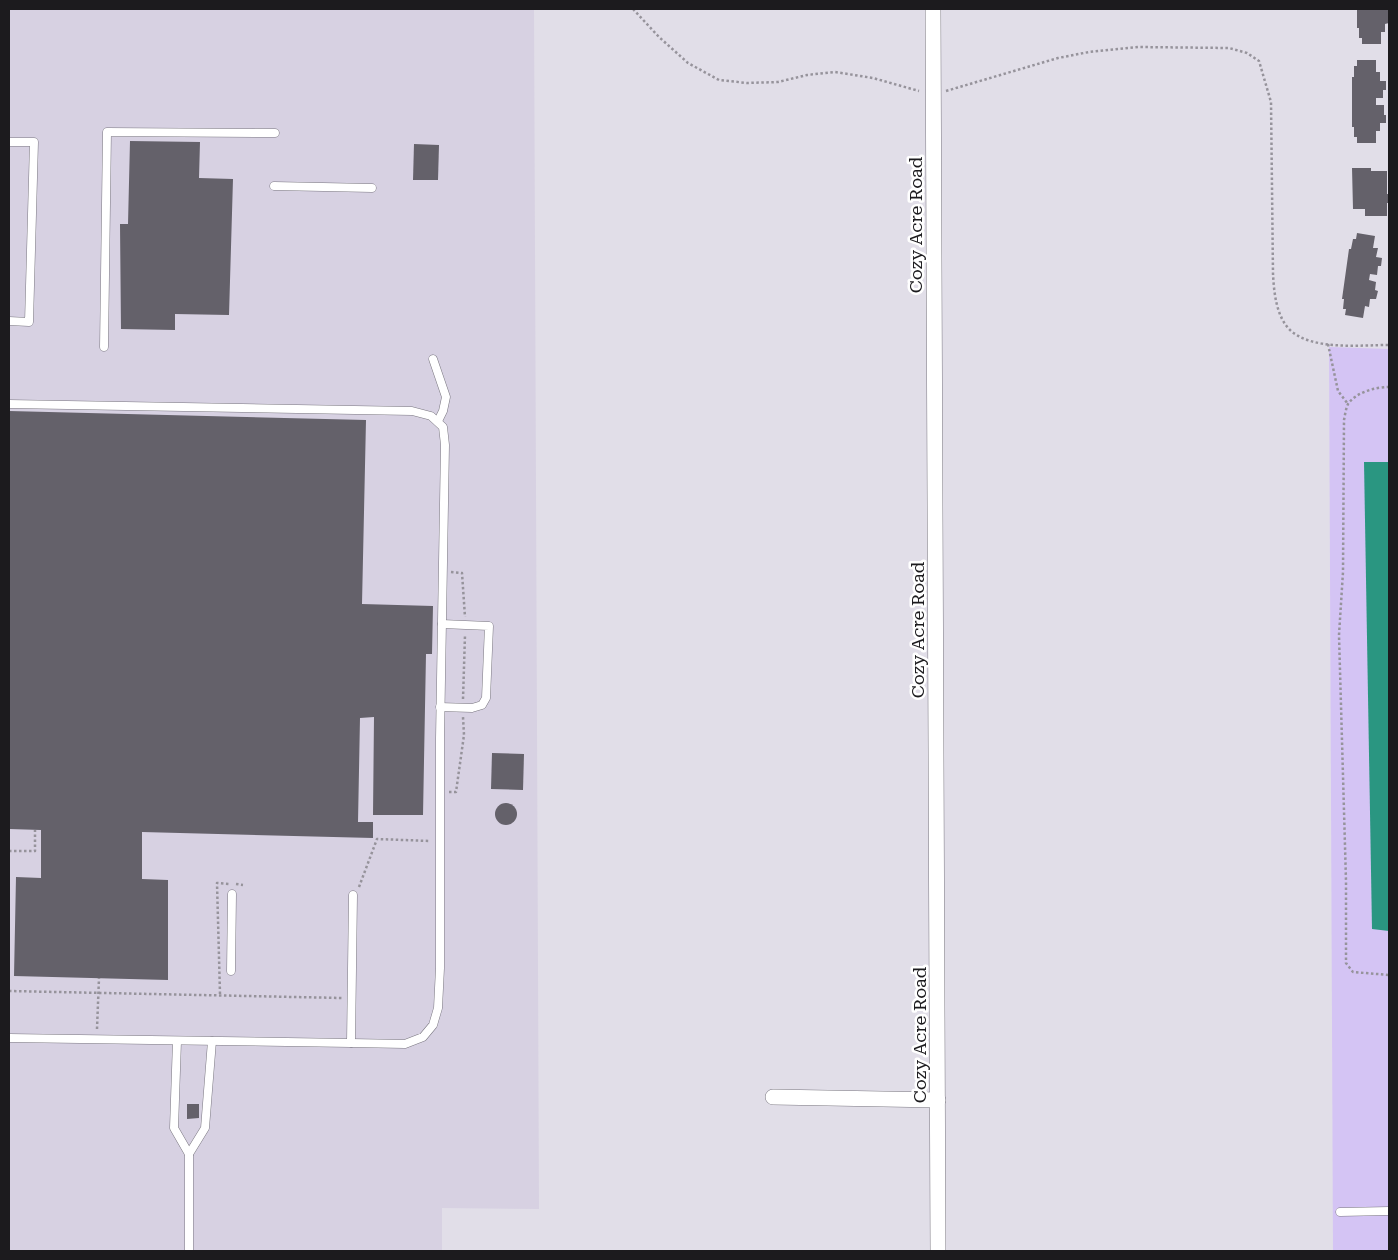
<svg xmlns="http://www.w3.org/2000/svg" width="1398" height="1260" font-family="'Roboto Serif',serif">
<rect width="100%" height="100%" fill="#e1dee8"/>
<path fill="#d7d1e2" d="M9 9H534L539 1209 442 1208V1251H9Z"/>
<path fill="#d4c4f4" d="M1329 347 1389 349V1251H1333Z"/>
<path fill="#2a9681" d="M1364 462H1389V931L1372 929Z"/>
<g fill="#64616a">
<path d="M1357 9H1388L1389 23 1385 24V32H1381V44H1362V38H1359V28H1357Z"/>
<path d="M1357 60H1376V72H1380V81H1386V90H1383V98H1376V105H1384V115H1386V123H1380V131H1376V143H1357V137H1354V127H1352V77H1354V66H1357Z"/>
<path d="M130 141 200 142 199 178 233 179 229 315 175 314V330L121 329 120 224H128Z"/>
<path d="M414 144 439 145 438 180H413Z"/>
<path d="M1352 168H1371V171H1387V194H1389V203H1387V216H1365V209H1353Z"/>
<path d="M1357 233 1375 236 1373 248H1378L1376 257 1382 258 1381 266H1378L1377 275 1370 274 1369 280 1376 282 1375 290 1378 291 1376 299H1370L1369 307 1365 306 1363 318 1345 315 1346 309H1343L1344 299H1342L1349 249H1351L1353 239H1356Z"/>
<path d="M9 411 366 420 362 604 433 606 432 654H426L423 815H373L374 717 360 718 358 822H373V838L142 832V879L168 880V980L14 976 16 877 41 878V830L9 829Z"/>
<path d="M492 753 524 754 523 790 491 789Z"/>
<circle cx="506" cy="814" r="11"/>
<path d="M187 1104H199V1118L187 1119Z"/>
</g>
<g fill="none" stroke-linecap="round" stroke-linejoin="round">
<defs>
<g id="lane">
<path d="M9 142H34L29 322 9 321"/>
<path d="M274 186 372 188"/>
<path d="M104 347 107 132 275 133"/>
<path d="M433 359 446 397 443 411 438 421"/>
<path d="M9 404 412 411 431 416 443 427 445 445 440 738V968L438 1008 433 1025 423 1037 405 1044 351 1043"/>
<path d="M440 707 472 708 482 705 486 698 489 626 442 624"/>
<path d="M231 971 232 894"/>
<path d="M9 1038 351 1043 353 895"/>
<path d="M177 1041 174 1128 189 1154V1251"/>
<path d="M189 1154 205 1128 212 1041"/>
<path d="M1340 1212 1389 1211"/>
</g>
<g id="street">
<path d="M933 9 938 1251"/>
<path d="M773 1097 938 1100"/>
</g>
</defs>
<use href="#lane" stroke="#7a7780" stroke-width="9"/>
<use href="#street" stroke="#7a7780" stroke-width="16"/>
<g stroke="#96939b" stroke-width="2.5" stroke-dasharray="2.5 2.5" stroke-linecap="butt">
<path d="M633 9 659 37 688 63 719 80 747 83 778 82 807 75 835 72 873 78 919 91"/>
<path d="M946 91 1058 58 1089 52 1138 47 1229 48 1247 53 1259 61 1271 102 1273 274C1274 292 1276 315 1289 329 1311 351 1360 345 1389 345"/>
<path d="M1328 344 1338 391 1348 404"/>
<path d="M1389 387C1376 387 1356 392 1348 404 1346 408 1345 415 1344 420L1343 572 1339 635 1346 881V963L1353 972 1389 975"/>
<path d="M451 572 462 573 465 617"/>
<path d="M463 699 465 635"/>
<path d="M449 792H456L464 735 463 717"/>
<path d="M9 851H35V830"/>
<path d="M236 884 243 885"/>
<path d="M359 887 377 839 430 841"/>
<path d="M9 991 342 998"/>
<path d="M220 994 217 883 230 884"/>
<path d="M97 1029 99 978"/>
</g>
<use href="#lane" stroke="#fff" stroke-width="8"/>
<use href="#street" stroke="#fff" stroke-width="15"/>
</g>
<g text-anchor="middle" dominant-baseline="central" stroke-width="5" stroke-linejoin="round" paint-order="stroke">
<g font-size="18" fill="#1c1b1e" stroke="#fff">
<text transform="translate(915 225) rotate(-90)">Cozy Acre Road</text>
<text transform="translate(917 630) rotate(-90)">Cozy Acre Road</text>
<text transform="translate(919 1035) rotate(-90)">Cozy Acre Road</text>
</g>
</g>
<rect width="1398" height="1260" fill="none" stroke="#1c1b1e" stroke-width="20"/>
</svg>
